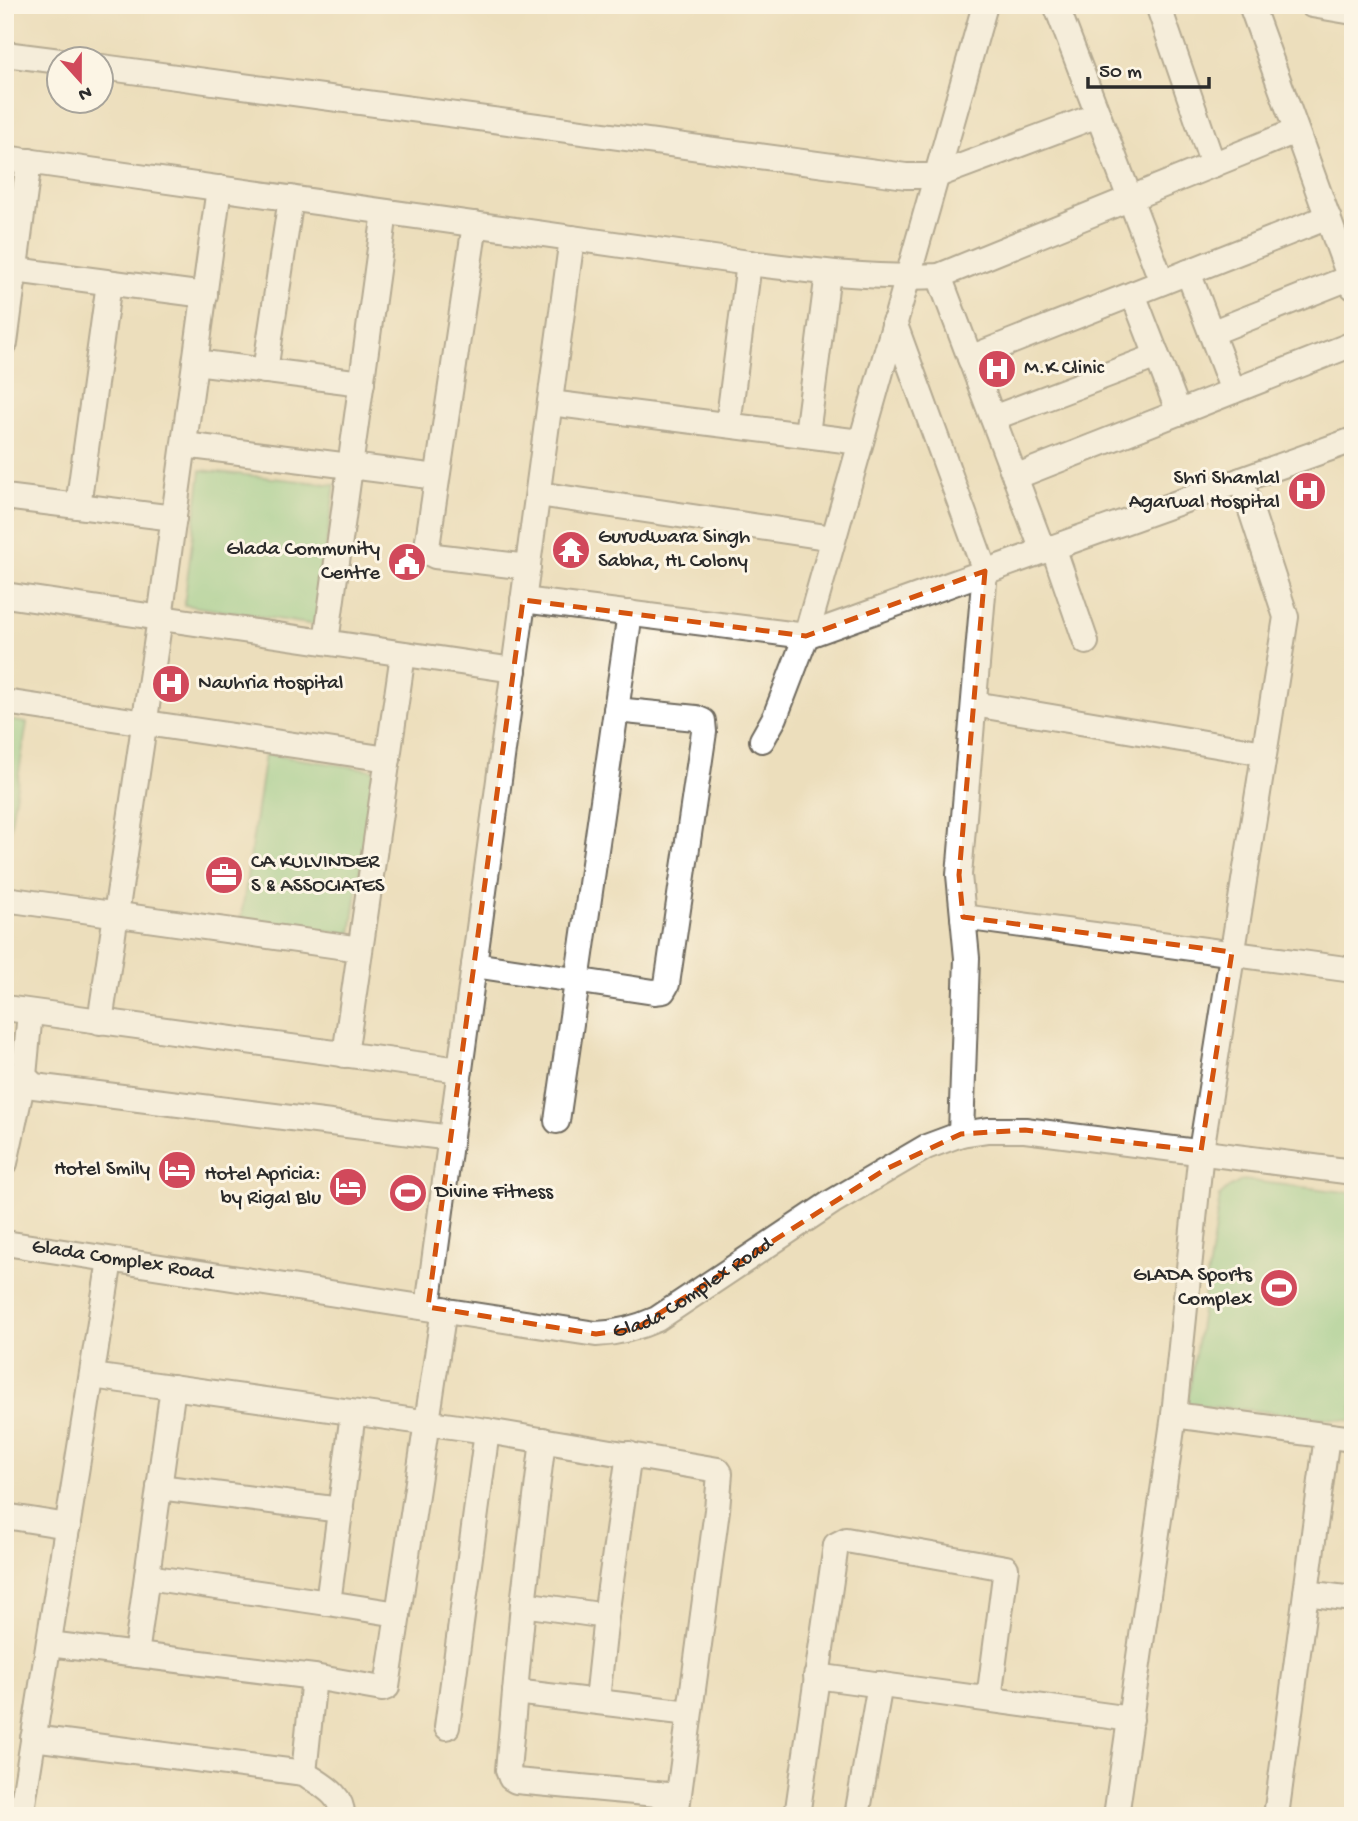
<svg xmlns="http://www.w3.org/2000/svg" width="1358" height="1821" font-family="'Gochi Hand',sans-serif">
<rect width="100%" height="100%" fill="#fcf5e5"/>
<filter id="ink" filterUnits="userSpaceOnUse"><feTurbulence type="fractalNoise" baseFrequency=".0143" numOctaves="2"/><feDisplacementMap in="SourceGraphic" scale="14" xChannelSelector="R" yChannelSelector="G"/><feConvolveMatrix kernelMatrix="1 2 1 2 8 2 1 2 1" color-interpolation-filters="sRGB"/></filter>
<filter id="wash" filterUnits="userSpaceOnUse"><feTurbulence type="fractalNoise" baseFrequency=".00686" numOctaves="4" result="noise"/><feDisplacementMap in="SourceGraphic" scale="28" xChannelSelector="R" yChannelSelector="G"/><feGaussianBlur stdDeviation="1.57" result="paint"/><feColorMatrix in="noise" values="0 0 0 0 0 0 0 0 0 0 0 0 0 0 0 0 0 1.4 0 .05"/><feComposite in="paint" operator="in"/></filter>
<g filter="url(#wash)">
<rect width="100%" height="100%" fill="#ecdebc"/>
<g fill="#86cf8b" stroke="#587d5b" stroke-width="2">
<path d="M201 470 335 485 315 625 184 605Z"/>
<path d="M5 719 27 723 5 860Z"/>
<path d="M265 754 374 770 351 934 241 919Z"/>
<path d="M1243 1180 1353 1193V1421L1231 1408 1187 1406 1220 1196 1227 1189Z"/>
</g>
</g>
<g filter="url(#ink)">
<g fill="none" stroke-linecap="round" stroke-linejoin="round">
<defs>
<g id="minor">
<path d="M1056 5 1162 282"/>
<path d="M1158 5 1213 165"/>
<path d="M1251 5 1353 287"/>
<path d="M1312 5 1353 12"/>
<path d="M5 54 60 61"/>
<path d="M102 67 906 176H935L1098 115"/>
<path d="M5 158 749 263C812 271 875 279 939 276L1296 131"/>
<path d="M475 224 427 547 429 553 435 556 528 567"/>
<path d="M15 270 205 295"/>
<path d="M1188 272 1233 391"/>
<path d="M939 276 1043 551"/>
<path d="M1133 294 1179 413"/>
<path d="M894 322 985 571 959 875 967 958 961 1134"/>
<path d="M1211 333 1349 278"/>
<path d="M5 343 29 161"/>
<path d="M970 358 1328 217"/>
<path d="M195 362 362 383"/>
<path d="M265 371 291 198"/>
<path d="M550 403 860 442"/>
<path d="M993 418 1157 356"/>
<path d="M728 425 749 263"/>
<path d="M807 434 828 273"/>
<path d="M184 445 437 477"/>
<path d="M1015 477 1353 344"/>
<path d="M538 494 833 538"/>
<path d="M5 497 174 518"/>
<path d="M78 506 109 283"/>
<path d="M1053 547 1086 642"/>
<path d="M5 595 514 670"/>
<path d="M523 600 806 636 1353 440"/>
<path d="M326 642 385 212"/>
<path d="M5 702 388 759"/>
<path d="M974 704 1264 753"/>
<path d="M762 740 775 717 806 636 985 5"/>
<path d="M5 899 360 949"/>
<path d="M963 917 1353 970"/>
<path d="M474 965 654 992 663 991 667 984 704 732 703 721 696 718 616 710"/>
<path d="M5 1008 460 1070"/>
<path d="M30 1012 24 1076 34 1086 451 1138"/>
<path d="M100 1022 160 618 219 188"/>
<path d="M345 1055 403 654"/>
<path d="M557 1121 630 613"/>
<path d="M5 1163 24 1076"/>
<path id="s1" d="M5 1243 596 1334C619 1333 637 1328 657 1319L832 1202 926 1147 961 1134 988 1130H1025L1353 1172"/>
<path d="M428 1307 572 238"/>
<path d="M92 1376 487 1431 718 1470 720 1473 717 1510 676 1816"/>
<path d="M353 1413 328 1603 398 1614"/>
<path d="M1174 1415 1353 1439"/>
<path d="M543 1440 523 1604 508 1770 511 1778 516 1781 678 1796"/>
<path d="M159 1487 341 1510"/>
<path d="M5 1516 68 1526"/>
<path d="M147 1577 328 1603"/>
<path d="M1306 1593 1353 1599"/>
<path d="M523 1604 606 1616"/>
<path d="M49 1644 314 1677 382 1689 387 1687 444 1309"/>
<path d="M136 1655 173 1387"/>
<path d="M816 1676 1131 1719"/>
<path d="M515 1692 689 1713"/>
<path d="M597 1700 606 1616 629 1454"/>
<path d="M447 1727 487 1431"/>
<path d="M33 1738 304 1773C321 1785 343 1794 342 1816"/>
<path d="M304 1773 314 1677"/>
<path d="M858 1810 880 1684"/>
<path d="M21 1816 110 1260"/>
<path d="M797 1816 836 1545 846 1540 1006 1568 989 1699"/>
<path d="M1116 1816 1174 1415 1201 1151 1286 617 1241 480"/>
<path d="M1276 1816 1327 1436"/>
</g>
</defs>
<use href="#minor" stroke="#6f6a5e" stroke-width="28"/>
<use href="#minor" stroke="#fff" stroke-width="24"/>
</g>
</g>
<path d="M0 0H1358V1821H0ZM985 571 959 875 963 917 1232 952 1201 1151 1025 1130 961 1134 886 1169 635 1329 596 1334 428 1307 523 600 806 636Z" fill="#ecdebc" fill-opacity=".55" fill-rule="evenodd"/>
<path fill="none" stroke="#d5540f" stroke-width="5" stroke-dasharray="14 9" stroke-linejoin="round" d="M985 571 959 875 963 917 1232 952 1201 1151 1025 1130 961 1134 886 1169 635 1329 596 1334 428 1307 523 600 806 636Z"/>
<defs>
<symbol id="hospital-disc" viewBox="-11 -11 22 22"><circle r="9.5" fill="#d1495b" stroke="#fcf5e5"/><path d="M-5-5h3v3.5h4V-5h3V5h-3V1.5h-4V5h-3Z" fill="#fff"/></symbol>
<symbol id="temple-disc" viewBox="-11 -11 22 22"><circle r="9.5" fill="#d1495b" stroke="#fcf5e5"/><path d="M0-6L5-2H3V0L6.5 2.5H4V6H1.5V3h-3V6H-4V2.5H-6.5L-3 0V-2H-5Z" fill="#fff"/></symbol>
<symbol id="civic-disc" viewBox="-11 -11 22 22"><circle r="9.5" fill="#d1495b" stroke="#fcf5e5"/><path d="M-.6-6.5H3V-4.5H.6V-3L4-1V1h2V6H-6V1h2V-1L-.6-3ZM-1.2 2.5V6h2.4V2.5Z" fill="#fff"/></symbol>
<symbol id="office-disc" viewBox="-11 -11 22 22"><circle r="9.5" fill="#d1495b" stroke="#fcf5e5"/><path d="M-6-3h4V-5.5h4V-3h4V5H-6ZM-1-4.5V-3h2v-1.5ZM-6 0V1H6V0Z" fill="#fff"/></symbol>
<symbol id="hotel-disc" viewBox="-11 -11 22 22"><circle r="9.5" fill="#d1495b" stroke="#fcf5e5"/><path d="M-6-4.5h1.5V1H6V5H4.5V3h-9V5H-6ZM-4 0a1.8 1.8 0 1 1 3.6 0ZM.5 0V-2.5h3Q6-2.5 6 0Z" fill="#fff"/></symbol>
<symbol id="stadium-disc" viewBox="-11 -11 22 22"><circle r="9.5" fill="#d1495b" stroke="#fcf5e5"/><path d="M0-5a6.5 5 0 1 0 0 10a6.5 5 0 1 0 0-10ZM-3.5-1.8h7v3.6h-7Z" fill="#fff"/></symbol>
</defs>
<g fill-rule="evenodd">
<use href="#hospital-disc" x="975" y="347" width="44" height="44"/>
<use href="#hospital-disc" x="1285" y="469" width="44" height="44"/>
<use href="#temple-disc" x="549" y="528" width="44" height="44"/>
<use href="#civic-disc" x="385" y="540" width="44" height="44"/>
<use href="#hospital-disc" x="149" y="662" width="44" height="44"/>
<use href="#office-disc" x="202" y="853" width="44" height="44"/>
<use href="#hotel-disc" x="155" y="1148" width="44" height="44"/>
<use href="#hotel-disc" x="326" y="1165" width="44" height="44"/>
<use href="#stadium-disc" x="386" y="1171" width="44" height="44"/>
<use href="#stadium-disc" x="1257" y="1266" width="44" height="44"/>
</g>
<g text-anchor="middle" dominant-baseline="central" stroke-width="6" stroke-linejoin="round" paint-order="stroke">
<g font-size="21" fill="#2b2b2b" stroke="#fcf5e5" text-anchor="start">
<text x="1024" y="369">M.K Clinic</text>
<text x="1280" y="479" text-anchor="end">Shri Shamlal<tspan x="1280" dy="24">Agarwal Hospital</tspan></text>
<text x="598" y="538">Gurudwara Singh<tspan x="598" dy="24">Sabha, HL Colony</tspan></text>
<text x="380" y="550" text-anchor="end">Glada Community<tspan x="380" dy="24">Centre</tspan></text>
<text x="198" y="684">Nauhria Hospital</text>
<text x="251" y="863">CA KULVINDER<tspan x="251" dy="24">S &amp; ASSOCIATES</tspan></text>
<text x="150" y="1170" text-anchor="end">Hotel Smily</text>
<text x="321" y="1175" text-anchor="end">Hotel Apricia:<tspan x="321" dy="24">by Rigal Blu</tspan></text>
<text x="435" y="1193">Divine Fitness</text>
<text x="1252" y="1276" text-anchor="end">GLADA Sports<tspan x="1252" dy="24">Complex</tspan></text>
</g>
<g font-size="21" fill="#2b2b2b" stroke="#fcf5e5">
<text stroke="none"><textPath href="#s1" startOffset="119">Glada Complex Road</textPath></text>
<text stroke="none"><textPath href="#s1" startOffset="707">Glada Complex Road</textPath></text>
</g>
</g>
<rect width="1358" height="1821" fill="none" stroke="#fcf5e5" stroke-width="28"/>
<g transform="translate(80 80) rotate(159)"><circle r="33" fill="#fcf5e5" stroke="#a8a49b" stroke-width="2"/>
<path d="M0-5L12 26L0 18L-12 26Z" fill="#d1495b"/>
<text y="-10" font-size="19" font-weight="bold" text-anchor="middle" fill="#2b2b2b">N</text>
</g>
<path d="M1088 77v10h121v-10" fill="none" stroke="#2b2b2b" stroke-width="3.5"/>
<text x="1099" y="77" font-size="21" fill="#2b2b2b" stroke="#fcf5e5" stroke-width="5" paint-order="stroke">50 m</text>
</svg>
